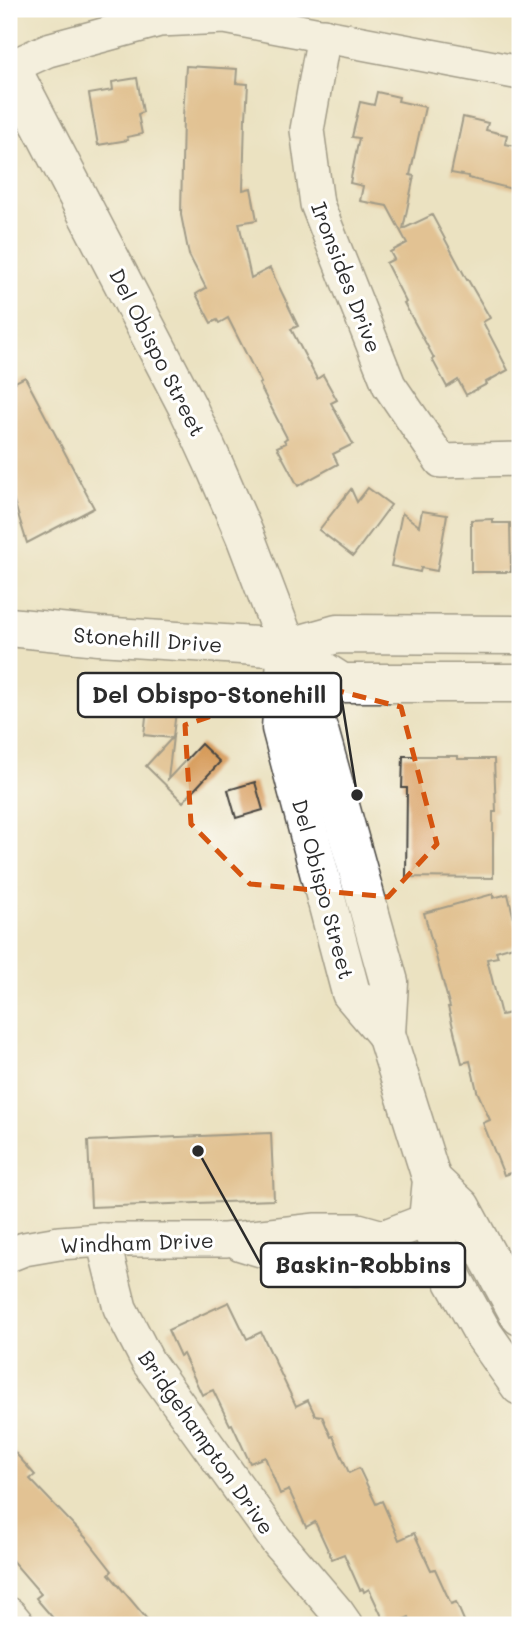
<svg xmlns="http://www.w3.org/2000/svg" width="529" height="1634" font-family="Mali,sans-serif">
<rect width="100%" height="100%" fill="#fff"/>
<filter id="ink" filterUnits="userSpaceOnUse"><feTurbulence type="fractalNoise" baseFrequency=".0143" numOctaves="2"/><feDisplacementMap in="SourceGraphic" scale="14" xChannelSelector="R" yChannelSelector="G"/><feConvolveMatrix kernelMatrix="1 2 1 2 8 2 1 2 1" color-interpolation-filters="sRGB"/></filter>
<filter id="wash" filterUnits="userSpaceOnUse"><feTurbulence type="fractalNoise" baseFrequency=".00686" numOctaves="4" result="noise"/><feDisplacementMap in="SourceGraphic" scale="28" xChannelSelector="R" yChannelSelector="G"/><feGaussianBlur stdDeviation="1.57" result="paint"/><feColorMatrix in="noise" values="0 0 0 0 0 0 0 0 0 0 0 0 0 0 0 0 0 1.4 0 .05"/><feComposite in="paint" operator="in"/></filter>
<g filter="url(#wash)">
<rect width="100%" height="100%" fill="#ebe2c1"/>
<g id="blocks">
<g fill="#d79c5b">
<path d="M186 66 237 69 236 83 248 84 246 118H245L243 190 251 188 257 220 239 223 251 278 270 268 298 326 291 329 317 379 323 375 337 400 331 403 353 444 333 454 338 464 298 486 277 447 286 443 284 440 287 438 259 384 261 383 228 318 219 323 217 320 211 323 196 294 206 288 189 255 181 215 183 117Z"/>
<path d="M137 78 143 112 138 114 142 134 127 137 128 140 98 145 89 94 113 90 112 82Z"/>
<path d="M377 92 399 97 398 101 425 107 410 175 414 176 403 229 432 215 467 280H468L490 318 483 322 508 370 486 382 487 384 466 395 458 380 447 387 432 359 434 358 404 303 406 302 386 263 394 259 390 252 407 243 387 206 360 201 363 186 350 183 359 138 352 137 360 102 374 105Z"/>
<path d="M463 117 488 123 486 130 507 135 505 144 520 147V191L468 178V176L451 173Z"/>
<path d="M25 377 94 508 27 543 9 485V385Z"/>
<path d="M368 488 391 505 353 556 319 530 351 489 357 502Z"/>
<path d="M422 511 447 515 437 571 421 568 420 572 391 566 402 513 419 526Z"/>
<path d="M493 519V523H510L511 572H471V520Z"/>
<path d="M147 708 176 711 168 779 201 744 220 762 183 802 146 766 172 738 144 735Z"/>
<path d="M403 756H458V759H494L496 812H493V878L406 877 407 788H402Z"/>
<path d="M255 782 263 810 236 818 228 790Z"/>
<path d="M493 894V898L508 894 520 944 496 951 498 957 487 959 501 1015 520 1011V1170L504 1175 483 1123 490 1120 477 1091 470 1061 462 1063 448 1007H450L424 913Z"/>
<path d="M271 1133 274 1200 91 1207 88 1141Z"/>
<path d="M229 1302 247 1339 261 1332 296 1406 308 1400 315 1415 322 1416 331 1437 333 1436 349 1473 359 1468 376 1504 382 1501 399 1540 414 1533 431 1570 435 1569 451 1604 456 1602 466 1625H405L411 1622 409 1617 390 1625H386L369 1589 364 1592 363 1589 360 1590 344 1554 332 1559 315 1522 306 1527 289 1490 280 1494 265 1457 250 1463 232 1424 230 1425 213 1390 202 1395 183 1354 180 1356 168 1330Z"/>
<path d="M9 1446 35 1475 30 1479 87 1539 112 1571 109 1574 152 1625H59L40 1603 36 1598 41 1594 9 1557Z"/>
</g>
</g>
</g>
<g filter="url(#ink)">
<use href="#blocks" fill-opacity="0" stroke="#484642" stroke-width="2"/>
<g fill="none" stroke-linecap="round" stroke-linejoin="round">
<defs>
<g id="minor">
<path d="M324 35 307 130 317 204 389 385 441 461 520 459"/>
<path d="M11 67 48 50 159 20 225 17 520 73"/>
<path d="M103 1240 120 1308 148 1362 276 1540 337 1612 346 1625"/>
<path d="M241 1244 287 1258 356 1269 369 1265 380 1255 383 1237"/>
<path d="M9 1255 24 1249 59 1243 103 1240H225L316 1230H358L383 1237 453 1210"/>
<path d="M9 1614 18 1625"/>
</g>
<g id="major">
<path d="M9 64 187 406 216 469 245 536 320 734 389 982 386 1034"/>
<path d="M9 627 99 636 287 648 337 634 520 635"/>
<path d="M287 648 342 683H520"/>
<path d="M286 661 281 728 351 993 386 1034 432 1180 428 1220 454 1281 484 1335 520 1386"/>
<path d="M432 1180 461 1207 520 1316"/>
</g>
</defs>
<use href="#minor" stroke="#484642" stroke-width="36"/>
<use href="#major" stroke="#484642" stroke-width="41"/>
<use href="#minor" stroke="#fff" stroke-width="33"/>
<use href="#major" stroke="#fff" stroke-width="38"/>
</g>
</g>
<path d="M0 0H529V1634H0ZM308 683 401 707 437 844 388 897 250 884 191 824 185 725Z" fill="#ebe2c1" fill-opacity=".55" fill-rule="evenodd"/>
<path fill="none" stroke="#d5540f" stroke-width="5" stroke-dasharray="14 9" stroke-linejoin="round" d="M308 683 401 707 437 844 388 897 250 884 191 824 185 725Z"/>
<g text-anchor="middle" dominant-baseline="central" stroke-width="6" stroke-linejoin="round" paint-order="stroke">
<g font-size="21" fill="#2b2b2b" stroke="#fff">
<text transform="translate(347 277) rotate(69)">Ironsides Drive</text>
<text transform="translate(158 352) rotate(63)">Del Obispo Street</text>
<text transform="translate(148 639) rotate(4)">Stonehill Drive</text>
<text transform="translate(324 889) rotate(75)">Del Obispo Street</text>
<text transform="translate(137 1242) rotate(-2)">Windham Drive</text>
<text transform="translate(207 1442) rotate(55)">Bridgehampton Drive</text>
</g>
</g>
<path fill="none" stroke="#2b2b2b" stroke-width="2.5" d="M357 795L341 695M198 1151L261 1265"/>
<g fill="#2b2b2b" stroke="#fff" stroke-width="2.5">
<circle cx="357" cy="795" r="7"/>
<circle cx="198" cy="1151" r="7"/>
</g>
<g fill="#fff" stroke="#2b2b2b" stroke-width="2.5">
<rect x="78" y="673" width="263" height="44" rx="7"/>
<rect x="261" y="1243" width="204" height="44" rx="7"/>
</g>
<g font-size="23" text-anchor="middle" font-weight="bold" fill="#2b2b2b">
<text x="209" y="703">Del Obispo-Stonehill</text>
<text x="363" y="1273">Baskin-Robbins</text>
</g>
<rect width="529" height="1634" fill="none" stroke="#fff" stroke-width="35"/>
</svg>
